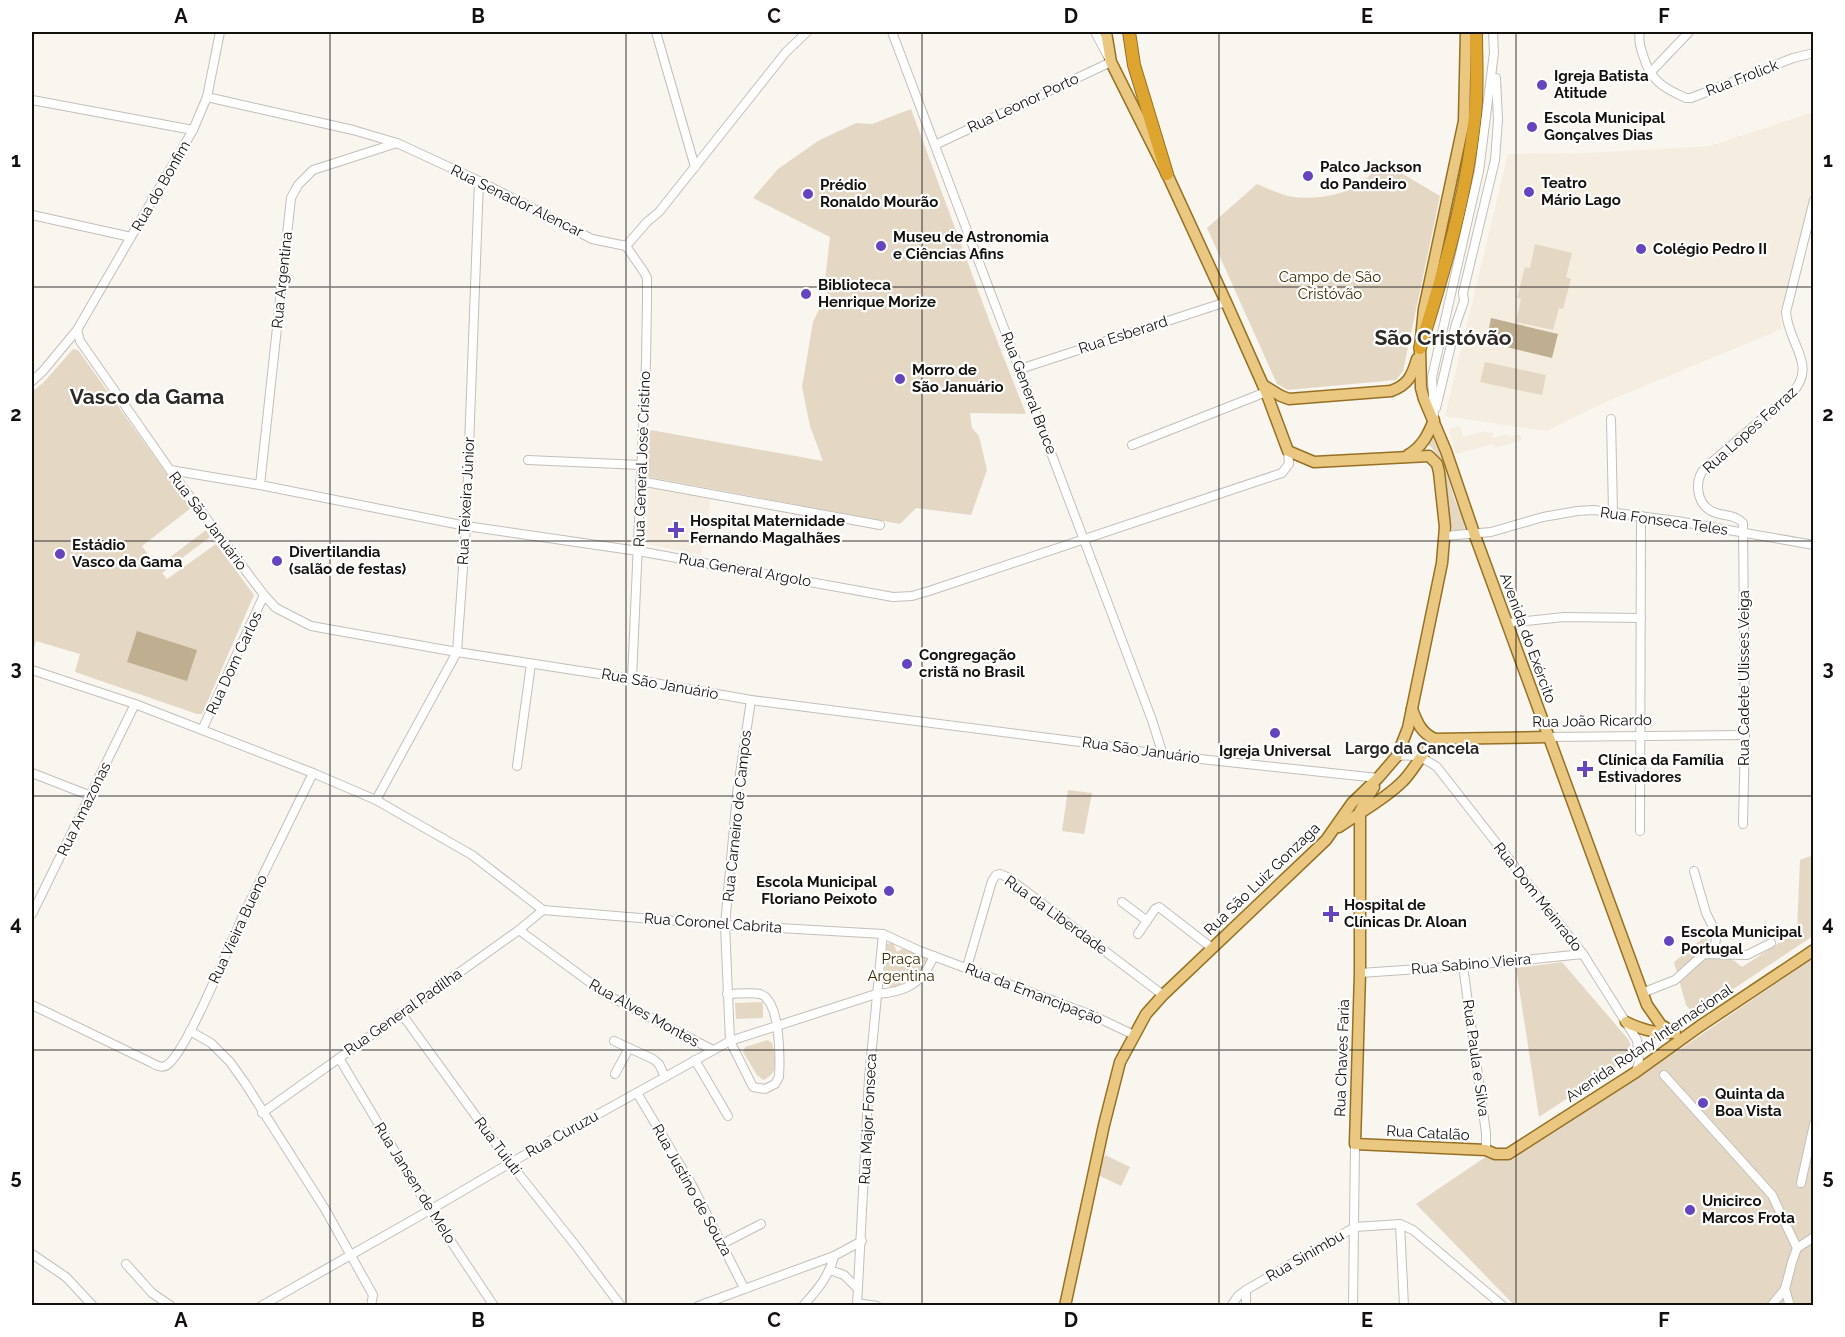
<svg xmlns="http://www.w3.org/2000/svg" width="1845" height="1337" font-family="Raleway,sans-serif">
<rect width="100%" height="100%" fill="#f9f5ef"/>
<g fill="#f5eddf">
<path d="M1813 112V183L1780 316 1782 329 1608 401 1546 431 1445 416 1508 154 1588 153 1710 146Z"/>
<path d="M1460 426 1463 437 1486 431 1487 433 1492 432 1493 438 1507 434 1509 437 1520 434 1522 440 1495 448 1493 444 1456 454 1449 429Z"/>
<path d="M648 487 711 498 701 555 647 544Z"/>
</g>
<g fill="#e4d8c4">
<path d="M911 109 989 320 1026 414 970 413 972 428 979 436 987 470 971 515 916 508 900 524 643 476 645 429 823 461 810 426 802 387 813 322 832 282 825 281 830 237 753 198 778 169 818 141 856 123 872 124Z"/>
<path d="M1381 161 1440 196 1403 371 1396 380 1288 390 1277 384 1207 228 1257 184C1269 189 1281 195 1293 197 1315 200 1350 195 1366 179 1371 174 1376 167 1381 161Z"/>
<path d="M1535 244 1572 253 1566 277 1571 279 1563 309 1559 308 1553 330 1516 322 1521 299 1517 298 1525 267 1530 268Z"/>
<path d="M73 349 78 350 191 508 142 546 157 567 206 530 210 537 162 573 167 579 216 544 254 595 202 714H197L75 672 80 654 36 641 32 655V392L44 382Z"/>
<path d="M1485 362 1546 375 1542 395 1480 382Z"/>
<path d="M1432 436C1442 457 1447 473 1453 495 1457 507 1465 518 1465 531H1453C1443 500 1453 466 1427 443Z"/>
<path d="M1068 790 1092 793 1084 834 1062 831Z"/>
<path d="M1813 855V936L1694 1015 1686 1005 1674 962 1704 937 1742 967 1797 931 1800 860Z"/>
<path d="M893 942 897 952 905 947 925 956 928 961 919 975 895 989 884 984 887 944Z"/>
<path d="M1813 958V1305H1514L1416 1204 1487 1156 1503 1158 1679 1050Z"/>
<path d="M1562 962 1628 1039C1633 1049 1632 1053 1624 1061L1539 1117 1516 968Z"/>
<path d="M763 1002V1018L736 1019 735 1003Z"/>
<path d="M768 1040 772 1043C775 1058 781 1072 763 1080L757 1075 743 1052 745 1047Z"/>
<path d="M1105 1155 1130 1167 1121 1186 1096 1174Z"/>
</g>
<g fill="#bfae90">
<path d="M1491 318 1558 334 1552 358 1486 342Z"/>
<path d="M137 631 197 650 187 681 127 662Z"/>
</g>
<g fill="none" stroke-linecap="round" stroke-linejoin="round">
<defs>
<g id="minor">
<path d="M656 32 695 167"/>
<path d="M892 32 1152 720 1163 755"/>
<path d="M1640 32C1638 40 1640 47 1643 55 1650 80 1663 88 1686 98H1691L1793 58 1814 53"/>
<path d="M1649 74 1689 32"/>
<path d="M207 97 353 130 397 143 479 181 592 239 626 246"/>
<path d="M32 100 193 130"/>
<path d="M935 145 1111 62 1095 32"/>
<path d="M32 215 131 237"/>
<path d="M626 246 644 272 647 278V301L646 362 632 679"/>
<path d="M626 246 647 222 659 212 786 52 807 32"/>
<path d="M77 330 80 341 170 470 264 595 276 608 311 626 457 652 632 679 751 700 1088 743 1163 755 1378 778"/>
<path d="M1020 369 1226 302"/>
<path d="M32 381 43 371 77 330 193 130 207 97 220 32"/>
<path d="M1436 408 1456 324 1464 301 1463 293 1495 160 1498 120 1496 78"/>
<path d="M1434 418 1432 377 1479 171 1494 53 1493 32"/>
<path d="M1611 419 1613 512"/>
<path d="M1132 445 1266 392"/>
<path d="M528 460 641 465"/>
<path d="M170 470 260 485 466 526 638 551 893 597 912 596 929 591 1282 473 1289 464 1288 451"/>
<path d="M640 481 880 525"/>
<path d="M260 485 291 198 298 185 313 170 397 143"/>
<path d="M1445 536 1491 532 1543 517 1577 511 1594 510 1677 521 1814 545"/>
<path d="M1507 623 1564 617 1641 618"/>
<path d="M32 670 135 704 313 773 376 800 472 855 543 910"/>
<path d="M202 730 264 595"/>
<path d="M1548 737 1745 735"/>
<path d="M1397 756C1414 754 1423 757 1437 767L1583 954 1637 1040 1639 1062 1636 1072"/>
<path d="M517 766 531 664"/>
<path d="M32 773 91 796"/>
<path d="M376 800 457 652 466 526 479 181"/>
<path d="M1743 824 1745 735 1743 523C1733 513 1723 517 1711 511 1696 502 1694 480 1705 468L1791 394C1819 366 1788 344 1786 312L1814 200"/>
<path d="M1640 831 1641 516"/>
<path d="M1694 871 1706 913 1717 935 1713 953"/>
<path d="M1122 902 1147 921"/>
<path d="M543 910 725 925 883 934 920 951 1094 1016 1134 1035"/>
<path d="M32 914 135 704"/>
<path d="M519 930 607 995 713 1050"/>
<path d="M1138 934 1155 909 1159 907 1212 948"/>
<path d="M1463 966 1486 1133V1150"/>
<path d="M967 967 992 881 996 875 1000 874 1007 877 1163 995"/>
<path d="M1360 973 1463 966 1583 954"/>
<path d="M1642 993 1675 980 1704 954 1747 955 1771 943"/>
<path d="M727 994C737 994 751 992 760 994 781 1000 780 1060 779 1077L775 1084 765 1089 753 1087 730 1041 725 925 737 794 751 700"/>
<path d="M32 1005 150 1062C156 1065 161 1069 167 1065 186 1053 230 944 242 918 266 869 290 821 313 773"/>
<path d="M401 1013 510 1163 576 1246 621 1306"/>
<path d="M190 1031 211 1043 230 1062 245 1083 325 1209 373 1295 371 1306"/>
<path d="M614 1041 653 1059 659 1064 665 1077"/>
<path d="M339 1058 430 1210 494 1306"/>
<path d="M695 1060 728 1116"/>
<path d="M615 1074 629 1048"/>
<path d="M1664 1075 1772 1195 1797 1248"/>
<path d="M637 1093 692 1185 744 1288"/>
<path d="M262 1113 519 930 543 910"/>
<path d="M1801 1183 1814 1124"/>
<path d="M1400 1224 1404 1306"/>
<path d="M722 1244 761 1224"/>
<path d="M32 1254 66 1277 93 1306"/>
<path d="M126 1264 152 1293 171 1306"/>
<path d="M830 1270 844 1275 858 1289"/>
<path d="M1246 1290V1306"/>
<path d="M857 1303 877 1306"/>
<path d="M261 1306 430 1210 510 1163 730 1041 876 994C906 992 922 984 934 956"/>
<path d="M698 1306 834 1256 862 1241"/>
<path d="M803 1306C817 1290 829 1277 834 1256"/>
<path d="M857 1306 869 1078 883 934"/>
<path d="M1231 1306 1238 1296 1246 1290 1355 1227 1400 1224 1413 1230 1503 1306"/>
<path d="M1353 1306 1355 1144"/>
<path d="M1771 1306 1785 1289"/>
<path d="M1790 1306 1785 1289 1792 1262 1797 1248 1814 1237"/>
</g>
<g id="major">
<path d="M1466 32 1464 121 1424 309 1420 348 1421 388 1424 399 1446 451 1474 533 1647 1005 1661 1025 1675 1033"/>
<path d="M1263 385 1281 396 1289 399 1391 391C1408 385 1412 376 1417 359"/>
<path d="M1408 455C1422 447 1428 435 1434 420"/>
<path d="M1412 709C1417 722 1421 733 1435 739L1548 737"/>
<path d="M1374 787 1360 811V973L1355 1144 1486 1150 1495 1154H1508L1636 1072 1700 1026 1814 950"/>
<path d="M1339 827C1360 812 1384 800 1402 782 1416 769 1422 748 1440 740"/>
<path d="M1626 1022C1642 1030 1655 1033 1674 1033"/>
<path d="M1065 1306 1104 1125 1120 1062 1146 1014 1163 995 1326 840 1352 803 1378 778 1397 756 1408 728 1442 563 1445 527 1439 472 1437 464 1429 456 1314 462 1288 451 1266 392 1226 302 1167 174 1111 62 1106 32"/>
</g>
<g id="highway">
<path d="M1129 32 1134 65 1167 174"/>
<path d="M1420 348C1444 272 1467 194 1475 115 1478 87 1476 59 1476 32"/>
</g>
</defs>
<use href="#minor" stroke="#c3bfb9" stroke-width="10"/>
<use href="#major" stroke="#967123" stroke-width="13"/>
<use href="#highway" stroke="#967123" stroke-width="14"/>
<use href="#minor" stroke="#fff" stroke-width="8"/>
<use href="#major" stroke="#ebc882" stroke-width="10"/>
<use href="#highway" stroke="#dda42f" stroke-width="12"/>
</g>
<path fill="none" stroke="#12110e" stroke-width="1.5" stroke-opacity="0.55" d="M330 32V1306M626 32V1306M922 32V1306M1219 32V1306M1516 32V1306M32 287H1814M32 541H1814M32 796H1814M32 1050H1814"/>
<g fill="#6544bd" stroke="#fff" stroke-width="2">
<circle cx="1542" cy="85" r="6"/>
<circle cx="1532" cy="127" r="6"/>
<circle cx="1308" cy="176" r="6"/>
<circle cx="1529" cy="192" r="6"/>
<circle cx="808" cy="194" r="6"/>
<circle cx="881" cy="246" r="6"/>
<circle cx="1641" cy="249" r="6"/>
<circle cx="806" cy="294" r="6"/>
<circle cx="900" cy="379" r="6"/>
<path d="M673 521h6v6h6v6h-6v6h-6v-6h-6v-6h6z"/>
<circle cx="60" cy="554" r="6"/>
<circle cx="277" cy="561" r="6"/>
<circle cx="907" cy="664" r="6"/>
<circle cx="1275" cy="733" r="6"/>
<path d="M1582 760h6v6h6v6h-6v6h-6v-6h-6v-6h6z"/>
<circle cx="889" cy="891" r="6"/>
<path d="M1328 905h6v6h6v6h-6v6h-6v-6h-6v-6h6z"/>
<circle cx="1669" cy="941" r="6"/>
<circle cx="1703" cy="1103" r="6"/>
<circle cx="1690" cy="1210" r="6"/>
</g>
<g text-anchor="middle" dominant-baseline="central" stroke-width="4.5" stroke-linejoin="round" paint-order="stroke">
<g font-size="15" font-weight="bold" fill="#12110e" stroke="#fff" text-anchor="start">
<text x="1554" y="76">Igreja Batista<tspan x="1554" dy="17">Atitude</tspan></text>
<text x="1544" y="118">Escola Municipal<tspan x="1544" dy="17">Gonçalves Dias</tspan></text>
<text x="1320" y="167">Palco Jackson<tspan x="1320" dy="17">do Pandeiro</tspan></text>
<text x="1541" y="183">Teatro<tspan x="1541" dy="17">Mário Lago</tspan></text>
<text x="820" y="185">Prédio<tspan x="820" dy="17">Ronaldo Mourão</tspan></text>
<text x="893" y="237">Museu de Astronomia<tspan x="893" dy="17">e Ciências Afins</tspan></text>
<text x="1653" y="249">Colégio Pedro II</text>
<text x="818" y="285">Biblioteca<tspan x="818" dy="17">Henrique Morize</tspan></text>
<text x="912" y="370">Morro de<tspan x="912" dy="17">São Januário</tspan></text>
<text x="690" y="521">Hospital Maternidade<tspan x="690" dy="17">Fernando Magalhães</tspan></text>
<text x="72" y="545">Estádio<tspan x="72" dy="17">Vasco da Gama</tspan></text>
<text x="289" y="552">Divertilandia<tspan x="289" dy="17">(salão de festas)</tspan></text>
<text x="919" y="655">Congregação<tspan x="919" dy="17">cristã no Brasil</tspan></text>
<text x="1275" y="751" text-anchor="middle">Igreja Universal</text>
<text x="1598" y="760">Clínica da Família<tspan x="1598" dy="17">Estivadores</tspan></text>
<text x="877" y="882" text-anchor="end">Escola Municipal<tspan x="877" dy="17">Floriano Peixoto</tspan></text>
<text x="1344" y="905">Hospital de<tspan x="1344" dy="17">Clínicas Dr. Aloan</tspan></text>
<text x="1681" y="932">Escola Municipal<tspan x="1681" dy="17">Portugal</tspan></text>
<text x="1715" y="1094">Quinta da<tspan x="1715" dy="17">Boa Vista</tspan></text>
<text x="1702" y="1201">Unicirco<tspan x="1702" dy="17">Marcos Frota</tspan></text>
</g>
<g font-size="15" fill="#12110e" stroke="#fff">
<text transform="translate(1742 78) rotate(-21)">Rua Frolick</text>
<text transform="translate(1023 103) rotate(-25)">Rua Leonor Porto</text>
<text transform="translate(161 186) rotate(-60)">Rua do Bonfim</text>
<text transform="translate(517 201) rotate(26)">Rua Senador Alencar</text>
<text transform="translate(282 280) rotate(-84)">Rua Argentina</text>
<text transform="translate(1123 335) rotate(-18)">Rua Esberard</text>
<text transform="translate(1029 393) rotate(69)">Rua General Bruce</text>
<text transform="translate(1750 430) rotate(-42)">Rua Lopes Ferraz</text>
<text transform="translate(642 459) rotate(-88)">Rua General José Cristino</text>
<text transform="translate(466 501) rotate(-87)">Rua Teixeira Júnior</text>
<text transform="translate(208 521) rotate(53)">Rua São Januário</text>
<text transform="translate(1664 521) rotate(8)">Rua Fonseca Teles</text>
<text transform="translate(745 570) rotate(10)">Rua General Argolo</text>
<text transform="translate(1528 638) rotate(70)">Avenida do Exército</text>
<text transform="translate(234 663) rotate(-65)">Rua Dom Carlos</text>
<text transform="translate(1744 678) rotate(-90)">Rua Cadete Ulisses Veiga</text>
<text transform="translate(660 684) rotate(10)">Rua São Januário</text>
<text transform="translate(1592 721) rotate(-1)">Rua João Ricardo</text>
<text transform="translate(1141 750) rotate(8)">Rua São Januário</text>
<text transform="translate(84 809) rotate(-64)">Rua Amazonas</text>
<text transform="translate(737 816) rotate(-84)">Rua Carneiro de Campos</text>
<text transform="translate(1262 879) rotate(-44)">Rua São Luiz Gonzaga</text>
<text transform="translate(1538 897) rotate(52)">Rua Dom Meinrado</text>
<text transform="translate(1056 915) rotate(36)">Rua da Liberdade</text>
<text transform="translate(713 923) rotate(4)">Rua Coronel Cabrita</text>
<text transform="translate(238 929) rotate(-65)">Rua Vieira Bueno</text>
<text transform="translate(1471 964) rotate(-5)">Rua Sabino Vieira</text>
<text transform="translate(1034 994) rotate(21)">Rua da Emancipação</text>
<text transform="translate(403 1012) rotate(-35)">Rua General Padilha</text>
<text transform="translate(644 1013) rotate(29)">Rua Alves Montes</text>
<text transform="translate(1649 1043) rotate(-34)">Avenida Rotary Internacional</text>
<text transform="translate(1342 1058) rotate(-88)">Rua Chaves Faria</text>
<text transform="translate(1476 1058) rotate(82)">Rua Paula e Silva</text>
<text transform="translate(868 1119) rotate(-87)">Rua Major Fonseca</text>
<text transform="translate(1428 1133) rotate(3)">Rua Catalão</text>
<text transform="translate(562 1134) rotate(-29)">Rua Curuzu</text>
<text transform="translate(498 1146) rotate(53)">Rua Tuiuti</text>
<text transform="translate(415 1183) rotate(58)">Rua Jansen de Melo</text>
<text transform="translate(692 1190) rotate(61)">Rua Justino de Souza</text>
<text transform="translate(1305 1256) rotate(-30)">Rua Sinimbu</text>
</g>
<g font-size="15" fill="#402d04" stroke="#fff">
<text x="1330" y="277">Campo de São<tspan x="1330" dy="17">Cristóvão</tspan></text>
<text x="901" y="959">Praça<tspan x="901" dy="17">Argentina</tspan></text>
</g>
<g font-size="16" font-weight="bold" fill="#2d2a25" stroke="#fff">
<text x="1412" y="748">Largo da Cancela</text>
</g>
<g font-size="21" font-weight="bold" fill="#2d2a25" stroke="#fff">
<text x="1443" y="337">São Cristóvão</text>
<text x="147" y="396">Vasco da Gama</text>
</g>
</g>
<rect width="1845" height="1337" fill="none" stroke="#ffffff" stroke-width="66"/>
<rect x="33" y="33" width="1779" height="1271" fill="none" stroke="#12110e" stroke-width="2"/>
<g font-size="20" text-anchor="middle" font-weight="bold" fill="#12110e">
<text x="181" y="23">A</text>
<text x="478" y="23">B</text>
<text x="774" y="23">C</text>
<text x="1071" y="23">D</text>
<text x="1367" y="23">E</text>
<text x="1664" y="23">F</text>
<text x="16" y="167">1</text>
<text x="1828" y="167">1</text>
<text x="16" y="421">2</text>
<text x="1828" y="421">2</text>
<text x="16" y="675">3</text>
<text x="1828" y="675">3</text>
<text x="16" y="930">4</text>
<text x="1828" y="930">4</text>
<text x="16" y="1184">5</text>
<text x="1828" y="1184">5</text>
<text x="181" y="1327">A</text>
<text x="478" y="1327">B</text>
<text x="774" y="1327">C</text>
<text x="1071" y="1327">D</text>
<text x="1367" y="1327">E</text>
<text x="1664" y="1327">F</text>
</g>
</svg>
